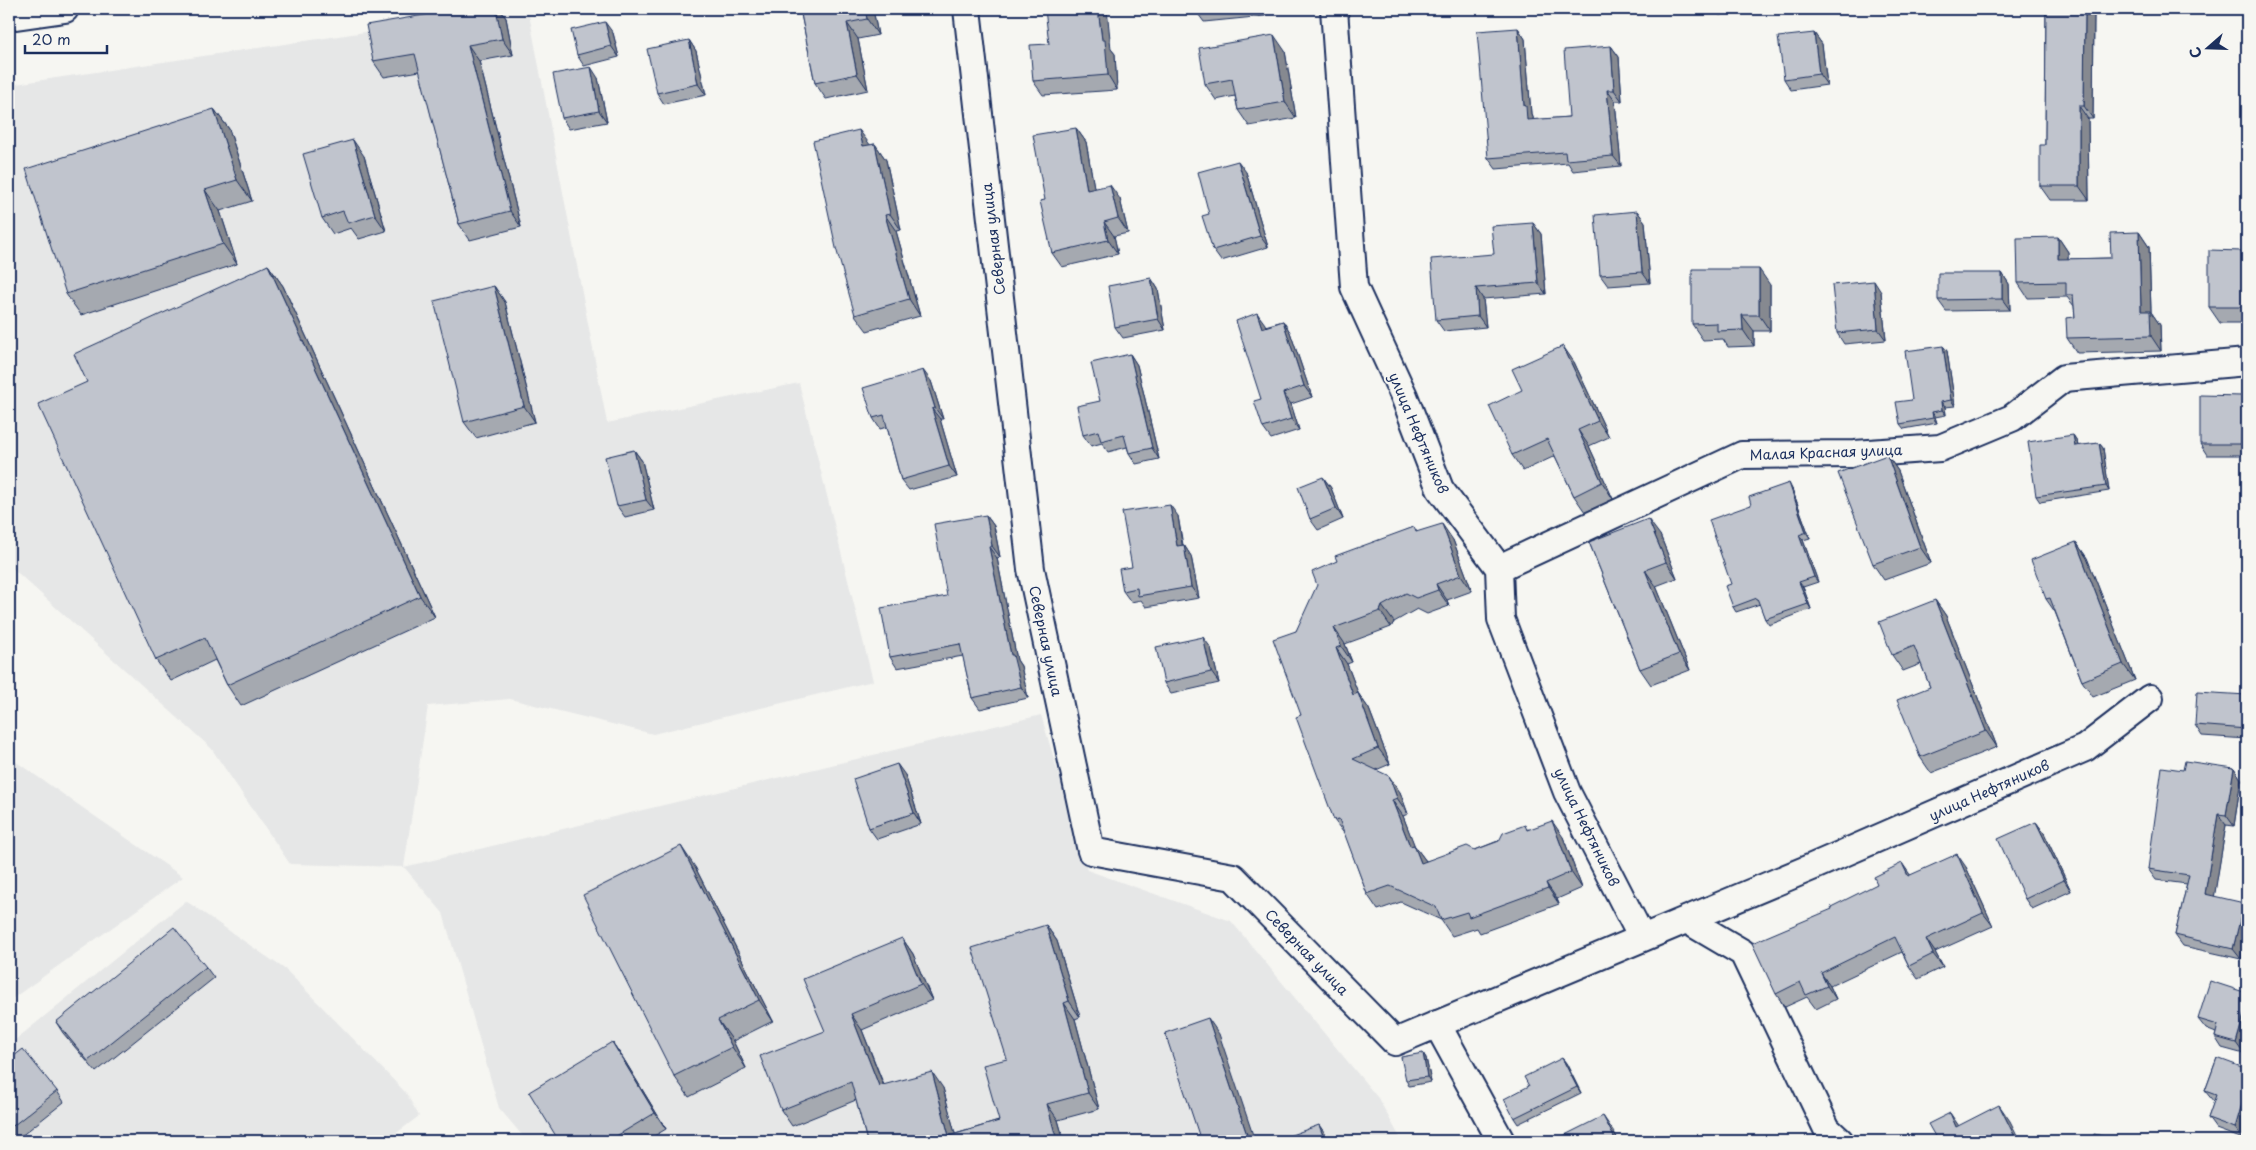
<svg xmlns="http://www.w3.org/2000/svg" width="2256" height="1150" font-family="'Playpen Sans',sans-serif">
<rect width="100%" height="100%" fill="#f6f6f2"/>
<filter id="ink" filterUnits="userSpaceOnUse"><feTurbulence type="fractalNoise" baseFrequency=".02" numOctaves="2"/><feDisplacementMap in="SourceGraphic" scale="10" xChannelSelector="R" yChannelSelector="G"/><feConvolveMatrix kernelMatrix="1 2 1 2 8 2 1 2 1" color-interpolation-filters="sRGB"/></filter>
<g filter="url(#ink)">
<g fill="#e6e7e7">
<path d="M520 9H528L607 423 799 383 873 681 653 734 510 699 428 706 404 867 1041 715 1087 870 1231 921 1378 1098 1402 1141H527L499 1108 443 913 404 867 290 864 211 748 9 565V85Z"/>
<path d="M9 757 183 877 9 1001Z"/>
<path d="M186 901 286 970 406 1093 419 1116 386 1141H9V1045Z"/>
</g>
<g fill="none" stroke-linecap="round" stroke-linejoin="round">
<defs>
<g id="minor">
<path d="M967 9 1031 569 1091 851 1233 877 1395 1042 1812 867 2085 748 2150 698"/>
<path d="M1334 9 1354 287 1404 396 1440 489 1499 568 1501 619 1567 792 1642 938"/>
<path d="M9 17 65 9"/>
<path d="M1499 568 1742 455 1855 454 1940 448 2012 418 2064 378 2247 362"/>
<path d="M1687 920 1743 953 1827 1129 1840 1141"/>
<path d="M1437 1024 1501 1141"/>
</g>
</defs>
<use href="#minor" stroke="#1b2f5e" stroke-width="30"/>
<use href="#minor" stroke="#f6f6f2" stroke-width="26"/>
</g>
<g fill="#a5a9b0" stroke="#1b2f5e">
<path d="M459 9H500L506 18 513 55 479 61 521 227 470 240 459 224 420 71 384 77 373 61Z"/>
<path d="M800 9H873L878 35 858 39 868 90 826 99 815 83Z"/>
<path d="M1196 9H1264L1265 16 1204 22 1196 11Z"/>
<path d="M1557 9H1602L1560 12Z"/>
<path d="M1714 9H1749V12L1719 15Z"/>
<path d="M2046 9H2094L2093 119H2088L2089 200H2050L2040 186 2045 145Z"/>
<path d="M1518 28 1525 39 1531 114 1533 117V120L1569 117 1611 46 1619 57 1622 101H1615L1621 166 1573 171 1568 163 1496 169 1488 158Z"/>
<path d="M613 33 619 57 584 66 577 55Z"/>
<path d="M1814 33 1822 44 1827 85 1791 90 1784 79Z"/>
<path d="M689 40 696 51 706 95 664 104 657 93Z"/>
<path d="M1111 49 1115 54 1117 90 1043 95 1033 81Z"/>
<path d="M1285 51 1296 118 1249 126 1238 110 1235 96 1216 100 1205 84Z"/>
<path d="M598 78 607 122 569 129 562 118Z"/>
<path d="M214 109 229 129 252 201 220 211 237 264 81 315 66 294Z"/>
<path d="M1076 128 1086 142 1094 188 1120 199 1128 233 1114 236 1118 254 1062 267 1052 253 1045 200Z"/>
<path d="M859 130 869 145 875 144 886 160 901 230 896 231 920 316 867 331 855 315Z"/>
<path d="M364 156 386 231 359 239 351 228 333 234 322 218Z"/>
<path d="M1246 172 1268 247 1221 261 1213 250 1209 214Z"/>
<path d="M1637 211 1645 222 1650 283 1608 286 1600 275Z"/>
<path d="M1533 223 1541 234 1546 294 1483 299 1486 327 1444 331 1436 320 1494 254Z"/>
<path d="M2247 223V323H2220L2209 307 2242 251Z"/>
<path d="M2139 232 2149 247 2151 312 2160 325 2161 351 2077 353 2067 338 2075 317 2074 306 2067 297 2028 298 2018 283 2058 237 2068 252V259L2111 258Z"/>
<path d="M268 265 283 286 435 617 241 706 227 685 215 660 171 681 156 660 87 382Z"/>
<path d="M2002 273 2009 284 2010 310 1946 311 1938 300Z"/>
<path d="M1151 278 1158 289 1165 330 1123 338 1115 327Z"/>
<path d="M1770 285V331H1754V346L1728 347 1723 339 1703 340 1692 324Z"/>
<path d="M494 286 505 302 535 422 476 438 464 422Z"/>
<path d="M1881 292 1886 340 1844 344 1837 333Z"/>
<path d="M1257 313 1265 326 1283 321 1290 332 1312 397 1291 404 1299 430 1271 439 1263 428 1261 399Z"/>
<path d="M1943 346 1947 351 1955 406 1945 407 1946 415 1935 417 1937 423 1904 429 1900 424 1912 400Z"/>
<path d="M1130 354 1137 365 1159 459 1136 464 1129 453 1127 447 1108 452 1102 443 1091 446 1083 435 1100 401Z"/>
<path d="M1574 362 1609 437 1589 446 1613 499 1585 512 1574 496 1555 456 1523 471 1512 455 1522 390Z"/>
<path d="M931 381 943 419H940L957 477 909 490 901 480 887 427 880 429 873 418Z"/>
<path d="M2247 404V455H2207L2200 444Z"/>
<path d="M2073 435 2077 441 2078 446 2099 443 2103 448 2109 491 2040 502 2036 496Z"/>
<path d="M634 450 642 461 654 510 625 517 617 506Z"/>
<path d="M1887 455 1898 471 1931 563 1884 580 1873 564Z"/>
<path d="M1323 477 1331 488 1343 519 1318 530 1310 519Z"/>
<path d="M1792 489 1810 538 1803 540 1818 582 1803 587 1811 609 1769 625 1765 619 1760 604 1736 612 1733 607 1751 505Z"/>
<path d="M986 515 994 526 1000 557 997 558 1017 660 1021 666 1028 698 980 709 972 698 963 656 897 668 890 657 947 596Z"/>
<path d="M1178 516 1183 545H1184L1191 556 1199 598 1146 607 1141 600 1131 602 1123 591 1132 567Z"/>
<path d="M1414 527 1417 532 1453 540 1472 591 1447 600 1449 606 1427 614 1417 609 1394 622 1391 627 1345 644 1352 662 1347 664 1358 693 1369 709 1390 764 1376 770 1400 792 1408 814 1403 816 1414 845 1426 861 1475 850 1528 829 1563 837 1582 888 1557 899 1559 904 1480 933 1477 928 1452 936 1441 920 1401 902 1378 910 1367 894 1346 836 1334 820 1301 715 1296 631 1337 561Z"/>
<path d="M1660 535 1677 578 1656 586 1690 670 1651 685 1640 669 1589 542Z"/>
<path d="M2076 542 2087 558 2135 680 2093 697 2082 681 2055 612 2046 599Z"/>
<path d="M1935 600 1946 616 1997 747 1931 773 1920 757 1930 687 1921 664 1903 671 1892 655Z"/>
<path d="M1211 648 1219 683 1171 694 1164 683Z"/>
<path d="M2247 695V739L2202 736 2195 725Z"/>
<path d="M2234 768 2241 779 2234 826 2226 825 2214 896 2241 959 2183 946 2175 935 2187 884 2156 880 2148 869 2183 770Z"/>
<path d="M905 775 921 824 877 839 869 828Z"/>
<path d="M2036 822 2044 833 2071 891 2032 909 2025 899Z"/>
<path d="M695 867 773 1021 733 1041 746 1068 689 1097 674 1076Z"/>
<path d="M1966 867 1993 926 1935 952 1943 967 1918 979 1909 966 1902 952 1830 986 1836 999 1816 1009 1807 997 1785 1007 1776 994 1832 909 1910 875Z"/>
<path d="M1046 925 1057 941 1080 1017 1075 1019 1099 1109 1058 1120 1064 1141H867L856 1100 792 1126 781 1110 825 1031 902 938 913 954 932 1000 862 1030 884 1085 943 1088 955 1134 999 1121 1007 1059Z"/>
<path d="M206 967 214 978 96 1072 63 1033 56 1022Z"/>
<path d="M2247 993 2244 1054 2222 1048 2215 1037 2216 1033 2206 1029 2198 1019Z"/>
<path d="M612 1042 623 1058 666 1129 646 1141H559Z"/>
<path d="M1423 1053 1426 1058 1431 1082 1409 1086 1406 1080Z"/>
<path d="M1562 1058 1566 1063 1581 1093 1518 1124 1514 1118Z"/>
<path d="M2217 1058 2243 1139 2216 1129 2208 1118 2214 1102 2205 1091Z"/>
<path d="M9 1060 57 1091 64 1102 15 1141H9Z"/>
</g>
<g fill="#868990" stroke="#1b2f5e">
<path d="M496 9H500L506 18 513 55 502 39Z"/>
<path d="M865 9H873L878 35 867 19Z"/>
<path d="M1098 9H1107L1111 49 1115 54 1117 90 1108 75 1102 40Z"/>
<path d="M1260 9H1264L1265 16Z"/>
<path d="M2085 9H2094L2093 119 2084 106Z"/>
<path d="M605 22 613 33 619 57 611 46Z"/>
<path d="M847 23 858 39 868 90 857 74Z"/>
<path d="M1518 28 1525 39 1531 114 1533 117 1534 131 1527 120 1524 106Z"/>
<path d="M1814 33 1822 44 1827 85 1819 74Z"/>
<path d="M1274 35 1285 51 1296 118 1285 102Z"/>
<path d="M689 40 696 51 706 95 698 84Z"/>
<path d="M468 45 479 61 521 227 510 211Z"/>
<path d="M1611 46 1619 57 1622 101 1614 90Z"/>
<path d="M591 67 598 78 607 122 599 111Z"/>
<path d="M1607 90 1615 101 1621 166 1613 156Z"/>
<path d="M2079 106 2088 119 2089 200 2079 186Z"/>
<path d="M214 109 229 129 252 201 237 180Z"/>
<path d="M1076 128 1086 142 1097 204 1087 190Z"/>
<path d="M859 130 871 146H863Z"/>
<path d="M353 140 364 156 386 231 375 215Z"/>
<path d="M875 144 886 160 901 230 890 214Z"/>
<path d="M1238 161 1246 172 1268 247 1260 236Z"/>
<path d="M1110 185 1120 199 1128 233 1118 218Z"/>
<path d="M205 190 220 211 237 264 223 244Z"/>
<path d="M1637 211 1645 222 1650 283 1642 272Z"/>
<path d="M885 215 896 231 920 316 909 299Z"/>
<path d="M1104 222 1114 236 1118 254 1108 240Z"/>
<path d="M1533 223 1541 234 1546 294 1538 283Z"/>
<path d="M2139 232 2149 247 2151 312 2160 325 2161 351 2151 336 2141 311Z"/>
<path d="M2058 237 2068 252V274L2058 259Z"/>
<path d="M268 265 283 286 435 617 420 596Z"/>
<path d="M1759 269 1770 285V331L1759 315Z"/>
<path d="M2002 273 2009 284 2010 310 2002 299Z"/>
<path d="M1151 278 1158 289 1165 330 1158 319Z"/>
<path d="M1874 281 1881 292 1886 340 1878 329Z"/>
<path d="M494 286 505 302 535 422 524 406Z"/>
<path d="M1476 288 1483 299 1486 327 1478 316Z"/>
<path d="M1257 313 1265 324 1269 338 1262 328Z"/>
<path d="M1742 315 1754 331V346L1743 330Z"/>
<path d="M1283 321 1290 332 1312 397 1304 386Z"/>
<path d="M1563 346 1574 362 1609 437 1598 421Z"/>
<path d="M1943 346 1947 351 1955 406 1951 400Z"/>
<path d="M1130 354 1137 365 1159 459 1152 448Z"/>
<path d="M923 370 931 381 943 419 935 408Z"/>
<path d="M1283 393 1291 404 1299 430 1291 419Z"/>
<path d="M2242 396 2247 404V453L2241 444Z"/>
<path d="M1941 402 1945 407 1946 415 1942 410Z"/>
<path d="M932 409 940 419 957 477 949 466Z"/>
<path d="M1932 412 1935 417 1937 423 1933 418Z"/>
<path d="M1578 430 1589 446 1613 499 1602 482Z"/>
<path d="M2073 435 2077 441 2079 452 2075 446Z"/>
<path d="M2099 443 2103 448 2109 491 2106 486Z"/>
<path d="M634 450 642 461 654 510 646 500Z"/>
<path d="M1887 455 1898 471 1931 563 1920 547Z"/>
<path d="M1323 477 1331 488 1343 519 1336 508Z"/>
<path d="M1789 483 1792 489 1810 538 1806 532Z"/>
<path d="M1170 505 1178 516 1184 557 1177 546Z"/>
<path d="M986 515 994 526 1000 557 992 546Z"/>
<path d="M1648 519 1660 535 1677 578 1666 562Z"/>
<path d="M1442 524 1453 540 1472 591 1461 575Z"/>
<path d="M1799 535 1803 540 1818 582 1814 577Z"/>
<path d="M2076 542 2087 558 2135 680 2123 664Z"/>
<path d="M1184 545 1191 556 1199 598 1191 587Z"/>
<path d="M989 547 997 558 1017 660 1021 666 1028 698 1021 687 1011 655Z"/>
<path d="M1645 570 1656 586 1690 670 1679 654Z"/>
<path d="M1799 582 1803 587 1811 609 1808 604Z"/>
<path d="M1436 584 1447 600 1449 606 1438 590Z"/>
<path d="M1935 600 1946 616 1997 747 1986 731Z"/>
<path d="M1382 606 1394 622 1391 627 1380 611Z"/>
<path d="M1334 628 1345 644 1352 662 1341 646Z"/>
<path d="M1203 637 1211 648 1219 683 1211 672Z"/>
<path d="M1336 648 1347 664 1365 711 1353 695Z"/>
<path d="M1358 693 1369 709 1390 764 1378 748Z"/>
<path d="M897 764 905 775 921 824 914 813Z"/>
<path d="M2234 768 2241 779 2234 826 2226 815Z"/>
<path d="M1389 776 1400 792 1408 814 1397 798Z"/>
<path d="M1392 800 1403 816 1421 862 1410 846Z"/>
<path d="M2218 814 2226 825 2213 905 2205 894Z"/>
<path d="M1552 821 1563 837 1582 888 1571 872Z"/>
<path d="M2036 822 2044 833 2071 891 2064 880Z"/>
<path d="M1414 845 1426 861 1433 879 1421 863Z"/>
<path d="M681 846 695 867 773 1021 759 1000Z"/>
<path d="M1957 854 1966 867 1993 926 1983 913Z"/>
<path d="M1902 863 1911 876H1908Z"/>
<path d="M1546 883 1557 899 1559 904 1548 888Z"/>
<path d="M2244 903 2247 908V932L2241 959 2233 949Z"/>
<path d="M1046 925 1057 941 1080 1017 1069 1001Z"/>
<path d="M902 938 913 954 932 1000 921 984Z"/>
<path d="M1926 939 1935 952 1943 967 1933 954Z"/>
<path d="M1821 973 1830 986 1836 999 1827 986Z"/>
<path d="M1064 1003 1075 1019 1099 1109 1088 1093Z"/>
<path d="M2247 1004V1042L2244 1054 2236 1043Z"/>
<path d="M851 1014 862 1030 890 1102 879 1086Z"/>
<path d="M1208 1018 1219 1034 1255 1141H1249Z"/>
<path d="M718 1020 733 1041 746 1068 732 1047Z"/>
<path d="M612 1042 623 1058 666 1129 655 1113Z"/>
<path d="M1423 1053 1426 1058 1431 1082 1427 1077Z"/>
<path d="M1562 1058 1566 1063 1581 1093 1577 1087Z"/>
<path d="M932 1072 943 1088 957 1141 949 1136Z"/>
<path d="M2247 1086V1123L2243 1139 2235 1128Z"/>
<path d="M1047 1104 1058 1120 1064 1141H1057Z"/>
<path d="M1999 1105 2010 1121 2020 1141H2017Z"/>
<path d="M1950 1113 1961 1129 1956 1127Z"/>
<path d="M1603 1116 1614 1132 1619 1141H1616Z"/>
<path d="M1319 1125 1330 1140V1141H1325Z"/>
</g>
<g fill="#c0c4cd" stroke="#1b2f5e">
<path d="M459 9H496L502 39 468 45 510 211 459 224 415 54 373 61 366 25Z"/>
<path d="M800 9H865L867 19 847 23 857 74 815 83Z"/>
<path d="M1045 9H1098L1102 40H1105L1108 75 1033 81 1030 45 1049 44Z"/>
<path d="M1196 9H1222L1196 11Z"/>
<path d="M2046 9H2085L2084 106H2079V186H2040V145H2045Z"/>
<path d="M605 22 611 46 577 55 571 30Z"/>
<path d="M1518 28 1524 106H1526L1527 120 1569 117 1564 50 1611 46 1614 90H1607L1613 156 1566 160 1565 152 1488 158 1477 31Z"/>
<path d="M1814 33 1819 74 1784 79 1778 37Z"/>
<path d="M1274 35 1285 102 1238 110 1232 79 1205 84 1199 48Z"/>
<path d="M689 40 698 84 657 93 647 49Z"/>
<path d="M591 67 599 111 562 118 553 74Z"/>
<path d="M214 109 237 180 205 190 223 244 66 294 26 169Z"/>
<path d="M1076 128 1087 190 1110 185 1118 218 1104 222 1108 240 1052 253 1040 201 1045 200 1033 135Z"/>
<path d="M859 130 863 146 875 144 890 214 885 215 909 299 855 315 836 248 813 141Z"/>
<path d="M353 140 375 215 348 223 343 211 322 218 303 154Z"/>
<path d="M1238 161 1260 236 1213 250 1202 216 1209 214 1198 172Z"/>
<path d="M1637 211 1642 272 1600 275 1595 215Z"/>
<path d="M1533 223 1538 283 1476 288 1478 316 1436 320 1431 259 1494 254 1491 226Z"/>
<path d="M2242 223H2247V307H2209V250L2242 251Z"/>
<path d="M2139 232 2141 311H2150L2151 336 2067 338 2066 318 2075 317 2073 295H2066V282L2018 283 2017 238 2058 237V259L2111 258 2110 233Z"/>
<path d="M268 265 420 596 227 685 205 638 156 660 38 404 87 382 74 354Z"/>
<path d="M1692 269H1759V315H1742L1743 330 1717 331V323L1692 324Z"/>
<path d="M1938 273H2002V299L1938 300Z"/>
<path d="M1151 278 1158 319 1115 327 1108 286Z"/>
<path d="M1874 281 1878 329 1837 333 1832 285Z"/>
<path d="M494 286 524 406 464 422 434 301Z"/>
<path d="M1257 313 1262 328 1283 321 1304 386 1283 393 1291 419 1263 428 1254 401 1261 399 1236 321Z"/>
<path d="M1563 346 1598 421 1578 430 1602 482 1574 496 1547 439 1512 455 1489 406 1522 390 1512 369Z"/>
<path d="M1943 346 1951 400 1941 402 1942 410 1932 412 1933 418 1900 424 1896 402 1912 400 1905 351Z"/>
<path d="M1130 354 1152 448 1129 453 1124 435 1101 441 1098 431 1083 435 1077 406 1100 401 1091 363Z"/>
<path d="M923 370 935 408 932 409 949 466 901 480 884 415 873 418 863 388Z"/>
<path d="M2200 395 2242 396 2241 444H2200Z"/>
<path d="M2073 435 2075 446 2099 443 2106 486 2036 496 2028 442Z"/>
<path d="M634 450 646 500 617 506 605 457Z"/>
<path d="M1887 455 1920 547 1873 564 1838 473Z"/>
<path d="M1323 477 1336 508 1310 519 1298 487Z"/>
<path d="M1789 483 1806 532 1799 535 1814 577 1799 582 1808 604 1765 619 1757 598 1733 607 1725 586 1731 584 1709 520 1751 505 1749 497Z"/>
<path d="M1170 505 1177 546 1184 545 1191 587 1138 596 1137 588 1123 591 1119 569 1132 567 1122 512Z"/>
<path d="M986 515 992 546 989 547 1011 655H1013L1021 687 972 698 960 644 890 657 881 608 947 596 934 524Z"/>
<path d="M1648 519 1666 562 1645 570 1679 654 1640 669 1589 542Z"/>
<path d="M1442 524 1461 575 1436 584 1438 590 1416 598 1406 593 1382 606 1380 611 1334 628 1341 646 1336 648 1353 695 1358 693 1378 748 1353 759 1389 776 1397 798 1392 800 1410 846 1414 845 1421 863 1467 846 1475 850 1499 841 1503 833 1525 825 1527 830 1552 821 1571 872 1546 883 1548 888 1469 917 1467 912 1441 920 1436 907 1390 886 1367 894 1339 819 1334 820 1296 717 1301 715 1273 639 1296 631 1317 585 1312 572 1337 561 1335 556 1414 527 1416 532Z"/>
<path d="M2076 542 2123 664 2082 681 2050 598 2046 599 2031 560Z"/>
<path d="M1935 600 1986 731 1920 757 1897 700 1930 687 1914 646 1892 655 1879 622Z"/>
<path d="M1203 637 1211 672 1164 683 1156 647Z"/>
<path d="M2197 692 2247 695V729L2195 725Z"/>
<path d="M2185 761 2234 768 2226 815 2218 814 2205 894 2244 903 2233 949 2175 935 2189 875 2148 869 2162 767 2183 770Z"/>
<path d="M897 764 914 813 869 828 853 779Z"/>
<path d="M2036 822 2064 880 2025 899 1998 839Z"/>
<path d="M681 846 759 1000 718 1020 732 1047 674 1076 583 895Z"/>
<path d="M1957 854 1983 913 1926 939 1933 954 1909 966 1895 937 1821 973 1827 986 1806 995 1800 982 1776 994 1752 943 1832 909 1831 907 1877 884 1874 877 1902 863 1908 876Z"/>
<path d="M1046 925 1069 1001 1064 1003 1088 1093 1047 1104 1057 1141H867L851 1082 781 1110 760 1056 825 1031 803 979 902 938 921 984 851 1014 879 1086 932 1072 949 1136 999 1121 983 1065 1007 1059 972 948Z"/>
<path d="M174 927 206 967 88 1061 56 1022Z"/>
<path d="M2210 981 2247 993V1004L2236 1043 2215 1037 2218 1025 2198 1019Z"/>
<path d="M1208 1018 1249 1141H1201L1165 1033Z"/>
<path d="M612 1042 655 1113 608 1141H559L529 1092Z"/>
<path d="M23 1049 57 1091 9 1129V1060Z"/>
<path d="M1423 1053 1427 1077 1406 1080 1401 1057Z"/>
<path d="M1562 1058 1577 1087 1514 1118 1504 1099 1529 1086 1524 1077Z"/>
<path d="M2217 1058 2247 1069V1086L2235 1128 2208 1118 2216 1095 2205 1091Z"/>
<path d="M1999 1105 2017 1141H1931L1936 1138 1928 1124 1950 1113 1956 1127Z"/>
<path d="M1603 1116 1616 1141H1553Z"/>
<path d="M1319 1125 1325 1141H1275Z"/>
<path d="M241 1133 248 1141H232Z"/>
<path d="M2094 1134 2123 1141H2092Z"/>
</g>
</g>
<g text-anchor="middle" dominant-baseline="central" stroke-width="4" stroke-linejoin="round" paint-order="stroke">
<g font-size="14" fill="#1b2f5e" stroke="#f6f6f2">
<text transform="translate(993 239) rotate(-97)">Северная улица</text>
<text transform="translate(1419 433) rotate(67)">улица Нефтяников</text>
<text transform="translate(1826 452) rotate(-2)">Малая Красная улица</text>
<text transform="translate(1046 641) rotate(78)">Северная улица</text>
<text transform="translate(1989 790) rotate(-24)">улица Нефтяников</text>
<text transform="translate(1587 827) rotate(64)">улица Нефтяников</text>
<text transform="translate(1307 952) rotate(46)">Северная улица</text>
</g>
</g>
<rect width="2256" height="1150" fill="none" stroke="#f6f6f2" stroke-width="30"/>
<rect x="15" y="15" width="2226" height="1120" fill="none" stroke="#1b2f5e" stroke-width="2" filter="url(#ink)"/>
<g transform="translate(2208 48) rotate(250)" stroke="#f6f6f2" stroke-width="4" paint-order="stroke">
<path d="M0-4L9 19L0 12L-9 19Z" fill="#1b2f5e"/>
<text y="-8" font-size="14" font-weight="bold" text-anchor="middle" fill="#1b2f5e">С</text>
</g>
<path d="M25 45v8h82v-8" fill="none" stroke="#1b2f5e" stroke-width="2.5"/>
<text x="32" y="45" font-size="15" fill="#1b2f5e" stroke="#f6f6f2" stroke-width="4" paint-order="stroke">20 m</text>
</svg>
